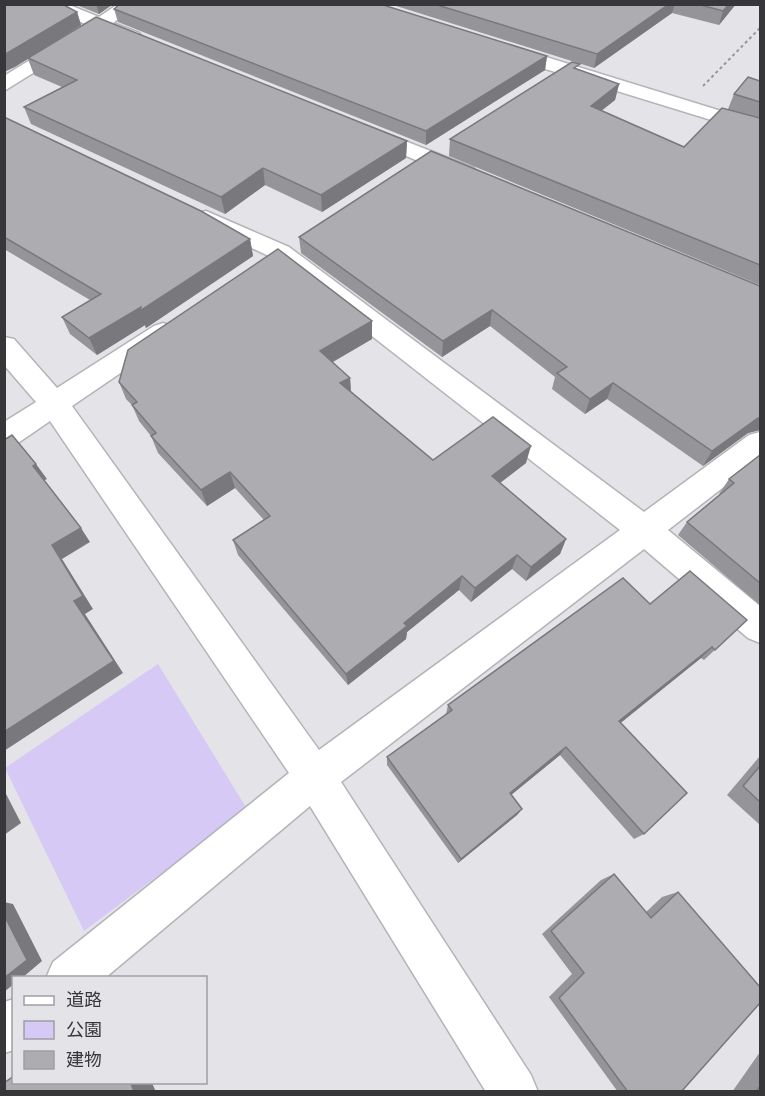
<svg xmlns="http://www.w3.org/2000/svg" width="765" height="1096" font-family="'Exo 2','Noto Sans JP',sans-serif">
<rect width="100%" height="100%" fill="#e4e3e8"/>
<path fill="#d6c9f6" d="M158 664 247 809 84 931 5 768Z"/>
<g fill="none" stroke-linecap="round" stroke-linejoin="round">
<defs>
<g id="street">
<path d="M43 4H67L99 17 118 4H139L113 23 139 33 142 37 133 42 101 31 4 91V76L87 25Z"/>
<path d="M504 44 760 123V135L497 54 495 50 497 46Z"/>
<path d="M364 125 474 168 477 173 474 178H458L357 135 354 131 357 127Z"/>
<path d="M206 211 289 247 644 512 749 435 760 432V459L668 530 760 606V643L748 638 644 549 341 782 531 1075 538 1092H486L310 806 105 978H46L53 962 289 773 50 421 15 445 4 448V422L36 402 4 365V337L14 339 57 388 154 326 163 323 172 326 176 332 172 338 72 406 319 750 620 530 271 257 198 223 194 218 198 213Z"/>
<path d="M14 999V1050L4 1053V1002Z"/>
</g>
</defs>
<use href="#street" stroke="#b4b3b8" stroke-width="3"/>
<path stroke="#96969a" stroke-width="2" stroke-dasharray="3 3" stroke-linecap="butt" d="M703 86 760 28"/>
<use href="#street" fill="#fff" fill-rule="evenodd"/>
</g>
<g fill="#959498">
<path d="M4 4 77 12 81 25 38 52 407 141 406 158 322 212 265 185 225 214 31 124 24 107 62 87 34 75 28 59 4 72Z"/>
<path d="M74 4H113L99 14Z"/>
<path d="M390 4H736L719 25 672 13 594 68Z"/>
<path d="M114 9 547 56 545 70 426 145 118 22Z"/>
<path d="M579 70 619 84 615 100 601 111 684 147 728 109 734 94 760 81V285L449 156 450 139Z"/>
<path d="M4 117 250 239 253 256 146 328 145 325 97 355 70 334 62 317 90 300 4 249Z"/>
<path d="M299 237 760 286V430L748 433 703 466 607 399 585 414 552 389 555 377 490 326 442 357 301 253Z"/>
<path d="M372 339 333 362 350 378 351 391 433 460 526 463 500 483 566 539 560 554 526 581 512 569 471 602 459 590 407 632 406 639 348 685 238 555 233 540 264 520 235 488 207 506 158 453 151 436 139 421 132 405 126 399 119 382Z"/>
<path d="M760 455V605L678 535 687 522 720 494H719L729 479Z"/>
<path d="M650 604 747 620 704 660 701 658 621 722 644 834 634 839 560 755 511 795 522 809 517 815 458 863 387 765V757L446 714 448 705Z"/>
<path d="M760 756V825L727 795Z"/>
<path d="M614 874 646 912 662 897 678 892 681 1092H618L549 997 572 974 542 934 601 880Z"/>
<path d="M760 1052V1092H732Z"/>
</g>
<g fill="#79787c">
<path d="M96 4H113L99 14Z"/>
<path d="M669 4H675L672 13 594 68 597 54Z"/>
<path d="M729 4H736L719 25 723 11Z"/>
<path d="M77 12 81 25 15 67 4 72V55Z"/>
<path d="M547 56 545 70 426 145V131Z"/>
<path d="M619 84 615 100 587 122 591 106Z"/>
<path d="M407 141 406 158 322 212 321 195Z"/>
<path d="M263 168 265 185 225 214 221 197Z"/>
<path d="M250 239 253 256 146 328 145 325 97 355 89 338Z"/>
<path d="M492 310 490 326 442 357 443 341Z"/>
<path d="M372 321V339L322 368 320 351Z"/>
<path d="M350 378 351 395 340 383Z"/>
<path d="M613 383 607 399 585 414 590 399Z"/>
<path d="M758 418H760V430L748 433 703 466 712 451Z"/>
<path d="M531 446 526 463 488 492 492 476Z"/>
<path d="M36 464 47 479 43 481 33 466Z"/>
<path d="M230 472 235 488 207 506 201 490Z"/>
<path d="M81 528 90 542 62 559 93 609 85 614 123 673 4 751V732L74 601 52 545Z"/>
<path d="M566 539 560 554 526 581 531 567Z"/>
<path d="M517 555 512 569 471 602 475 588Z"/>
<path d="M462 576 459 590 407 632 406 639 348 685 346 674 404 623Z"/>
<path d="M712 647 701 658 612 730 619 721Z"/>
<path d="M566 747 560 755 505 800 510 793Z"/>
<path d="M4 790 21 823 4 835Z"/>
<path d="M522 809 517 815 458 863 461 859Z"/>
<path d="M4 902 13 904 42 961 22 978H14V984L4 992Z"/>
<path d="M131 1083H152L156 1092H134Z"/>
</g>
<g fill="#adacb1" stroke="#79787c" stroke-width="1.5">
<path d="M4 4H62L77 12 4 55Z"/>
<path d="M120 4H380L547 56 426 131 114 9Z"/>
<path d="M434 4H669L597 54Z"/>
<path d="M697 4H729L723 11Z"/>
<path d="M96 17 407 141 321 195 263 168 221 197 24 107 77 80 28 58Z"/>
<path d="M572 62 580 64 574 68 619 84 591 106 684 147 722 108 760 118V265L450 139Z"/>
<path d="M748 77 760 81V102L734 94Z"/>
<path d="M4 117 201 211 250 239 140 311 141 307 89 338 62 317 101 294 4 237Z"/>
<path d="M431 151 760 286V418H758L712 451 613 383 590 399 557 373 567 367 492 310 443 341 299 237Z"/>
<path d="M278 249 372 321 320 351 350 378 340 383 433 460 493 417 531 446 492 476 566 539 531 567 517 555 475 588 462 576 404 623 407 626 346 674 233 540 270 516 230 472 201 490 151 436 156 433 132 405 137 402 119 382 128 350Z"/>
<path d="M12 435 36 464 33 466 81 528 52 545 83 596 74 601 114 661 4 732V440Z"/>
<path d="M760 455V583L687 522 734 483 729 479Z"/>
<path d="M690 571 747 620 715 650 712 647 619 721 687 793 644 834 566 747 510 793 522 809 461 859 387 757 452 710 448 705 623 578 650 604Z"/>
<path d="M760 766V802L743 786Z"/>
<path d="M614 874 651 918 678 892 760 987V1003L681 1092H628L559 998 584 973 551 931Z"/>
<path d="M4 915 27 960 4 978Z"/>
<path d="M14 1076V1083H131L134 1092H4V1083Z"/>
<path d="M760 1086V1092H756Z"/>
</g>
<rect width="765" height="1096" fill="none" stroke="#373739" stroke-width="12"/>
<rect x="12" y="976" width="195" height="108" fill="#e4e3e8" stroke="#9f9ea2" stroke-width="1.5"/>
<rect x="24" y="996" width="30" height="9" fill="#ffffff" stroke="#9f9ea2" stroke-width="1.5"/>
<text x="66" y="1006" font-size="18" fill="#373739">道路</text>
<rect x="24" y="1021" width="30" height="18" fill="#d6c9f6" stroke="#9f9ea2" stroke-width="1.5"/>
<text x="66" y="1036" font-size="18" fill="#373739">公園</text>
<rect x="24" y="1051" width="30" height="18" fill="#adacb1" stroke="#9f9ea2" stroke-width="1.5"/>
<text x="66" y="1066" font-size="18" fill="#373739">建物</text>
</svg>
